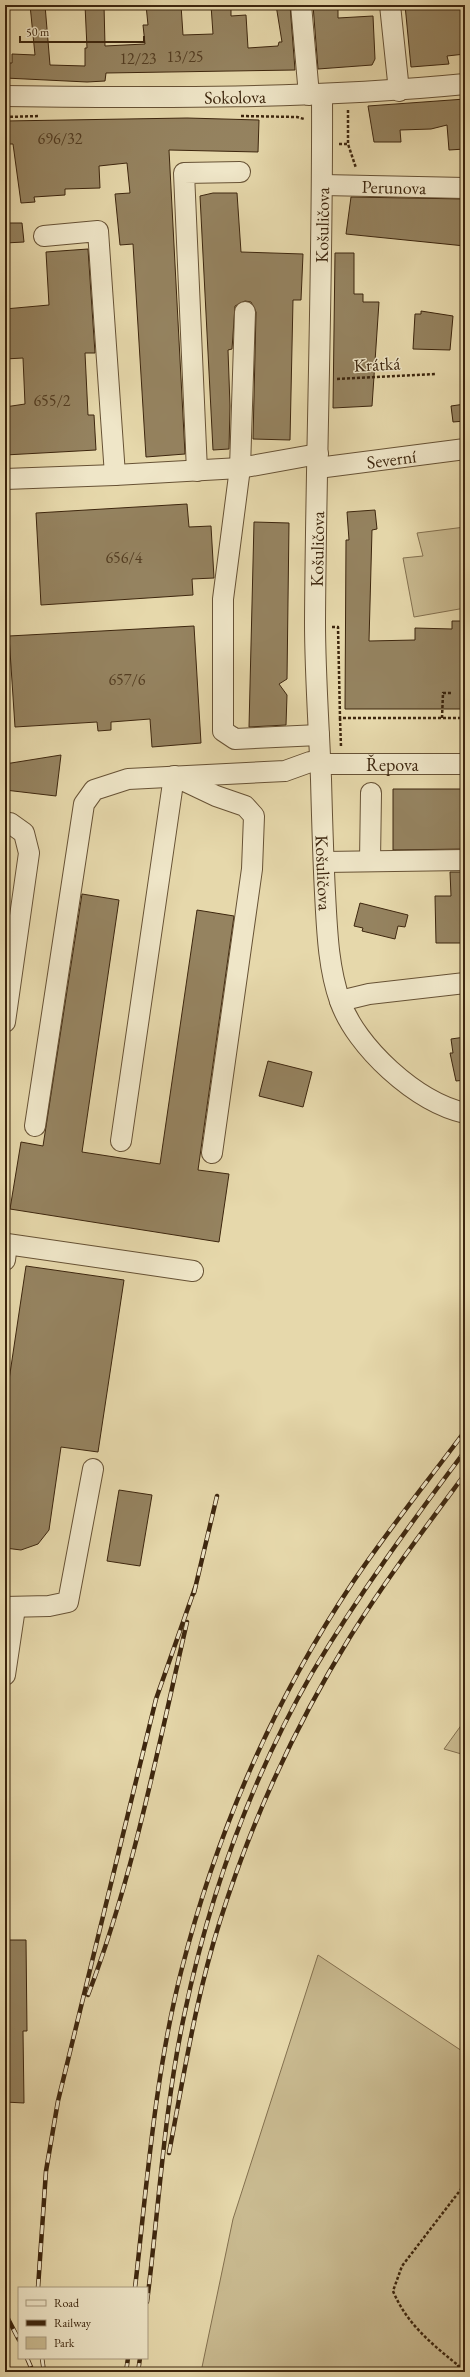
<svg xmlns="http://www.w3.org/2000/svg" width="470" height="2377" font-family="'EB Garamond',serif">
<rect width="100%" height="100%" fill="#e6d8ab"/>
<filter id="stains"><feTurbulence type="fractalNoise" baseFrequency=".005" numOctaves="4"/><feColorMatrix values="0 0 0 0 .2 0 0 0 0 .09 0 0 0 0 .02 0 0 0 .5 -.17"/></filter>
<radialGradient id="worn" r=".72"><stop offset=".6" stop-color="#630" stop-opacity="0"/><stop offset="1" stop-color="#630" stop-opacity=".3"/></radialGradient>
<g fill="#c9ba90" stroke="#83704f">
<path d="M465 527V608L414 617 403 558 423 556 417 533Z"/>
<path d="M465 1720V1755L444 1749Z"/>
<path d="M318 1955 465 2053V2372H201L233 2219Z"/>
</g>
<g fill="#958360" stroke="#3d260e">
<path d="M30 5H45L50 65 85 66V48H87L85 5H104L105 46 145 44 143 25H148L146 5H181L183 35 213 34 211 5H231V16L246 15 248 48 278 46 279 42H282L276 5H290L295 70 106 73 105 81 87 82 5 78V63H12V54L35 55Z"/>
<path d="M313 5 338 7V18L373 16 375 59 372 65 318 69Z"/>
<path d="M405 5H465V54L447 56 449 64 411 67Z"/>
<path d="M465 99V149L449 150 447 125 431 129 400 130 401 142H374L368 106Z"/>
<path d="M187 118 259 120 258 152 169 150 185 454 146 457 133 244 120 245 115 194 130 193 127 163 99 166 100 188 65 189V195L34 197 35 202 21 203 13 144H5V121Z"/>
<path d="M213 193H237L241 252 303 254 301 300H293L290 440 253 439 256 312 251 302 245 301 235 306 232 349 228 350 230 406 229 449 213 450 200 196Z"/>
<path d="M351 197 465 199V246L346 234Z"/>
<path d="M5 223H22L24 242 5 243Z"/>
<path d="M88 249 95 353H85L88 415H94L96 450 5 455V407L25 404 23 358 5 359V309L49 305 46 252Z"/>
<path d="M335 253H354V294H363V302H379L372 406 333 408Z"/>
<path d="M421 311 453 316 450 350 413 349 415 314H421Z"/>
<path d="M465 404V421L453 422 451 406Z"/>
<path d="M187 504 189 527 211 526 214 578 192 579 193 595 41 605 36 513Z"/>
<path d="M375 510 377 529 372 530 369 641 415 640V628L452 629V621H465V709H345L346 540H349L347 512Z"/>
<path d="M254 522 289 523 287 679 279 684 287 695 286 725 249 727Z"/>
<path d="M194 626 201 743 152 747 150 719 111 722V730L98 731 97 722 15 727 9 636Z"/>
<path d="M61 755 56 796 5 790V764Z"/>
<path d="M393 789H465V849L393 850Z"/>
<path d="M450 872H465V943H436L435 896H451Z"/>
<path d="M82 894 119 900 82 1152 160 1164 197 910 234 916 198 1170 229 1174 219 1242 10 1209 21 1142 43 1146Z"/>
<path d="M360 903 408 915 405 927 398 926 395 939 362 931 363 928 354 926Z"/>
<path d="M465 1037V1080L456 1081 450 1053H453L451 1039Z"/>
<path d="M268 1061 312 1072 303 1107 259 1096Z"/>
<path d="M26 1266 124 1280 98 1452 61 1447 49 1530 38 1544 21 1550 5 1548V1407Z"/>
<path d="M119 1490 152 1495 140 1566 107 1561Z"/>
<path d="M5 1940H26L27 2031H23L24 2103 5 2102Z"/>
</g>
<g fill="none" stroke-linecap="round" stroke-linejoin="round">
<defs>
<g id="minor">
<path d="M301 5 309 95"/>
<path d="M390 5 399 91"/>
<path id="s1" d="M322 95C323 270 316 446 315 622 315 674 319 727 321 779 322 817 323 855 325 893 327 929 328 967 340 1001 356 1047 416 1102 465 1113"/>
<path id="s2" d="M5 96C159 98 312 99 465 84"/>
<path id="s3" d="M323 185 465 188"/>
<path d="M44 236 98 231 115 475"/>
<path d="M245 312 240 468 223 599V731L235 739 319 735"/>
<path id="s4" d="M318 468 465 449"/>
<path d="M197 471 184 173 240 172"/>
<path d="M5 479 115 475 240 468 318 454"/>
<path d="M5 823H10L24 833 29 853 5 1022"/>
<path d="M370 861 371 793"/>
<path d="M324 862 465 860"/>
<path d="M340 1001 369 994 465 983"/>
<path id="s5" d="M35 1126 84 804 94 790 128 779 285 771 310 762 320 764H465"/>
<path d="M121 1141 174 776 216 796 245 806 254 816 252 869 212 1153"/>
<path d="M5 1260 7 1244 193 1271"/>
<path d="M5 1607 49 1606 68 1602 93 1469"/>
<path d="M5 1675 15 1608"/>
</g>
</defs>
<use href="#minor" stroke="#675235" stroke-width="22"/>
<g stroke="#3d260e" stroke-width="2.5" stroke-dasharray="3 2" stroke-linecap="butt">
<path d="M348 110V144L356 168"/>
<path d="M241 116 297 117 304 119"/>
<path d="M5 117 40 116"/>
<path d="M339 144H348"/>
<path d="M337 379 435 374"/>
<path d="M332 627H338L340 718H465"/>
<path d="M340 718 341 747"/>
<path d="M442 718 443 693H452"/>
<path d="M465 2184 402 2266 393 2291C408 2327 436 2347 465 2371"/>
<path d="M458 2365 459 2372"/>
</g>
<use href="#minor" stroke="#efe6c8" stroke-width="20"/>
<defs>
<g id="rail">
<path d="M194 1593 217 1496"/>
<path d="M88 1995C134 1875 158 1747 187 1622"/>
<path d="M169 2153C184 2075 196 1996 220 1921 251 1822 295 1726 350 1637 385 1581 425 1528 465 1474"/>
<path d="M38 2288 46 2171 58 2101 156 1699 195 1588"/>
<path d="M135 2288C147 2183 155 2075 181 1972 216 1834 274 1700 353 1582 388 1530 428 1481 465 1431"/>
<path d="M147 2302C159 2207 164 2110 184 2016 209 1896 251 1779 312 1673 358 1595 411 1523 465 1451"/>
<path d="M5 2313 19 2340"/>
<path d="M27 2358 33 2372"/>
<path d="M42 2358 44 2372"/>
<path d="M126 2372 128 2358"/>
<path d="M138 2372 140 2358"/>
</g>
</defs>
<use href="#rail" stroke="#3d260e" stroke-width="4.5"/>
<use href="#rail" stroke="#efe6c8" stroke-width="3" stroke-dasharray="9" stroke-linecap="butt"/>
</g>
<g text-anchor="middle" dominant-baseline="central" stroke-width="3" stroke-linejoin="round" paint-order="stroke">
<g font-size="16" fill="#533d22">
<text x="185" y="56">13/25</text>
<text x="138" y="58">12/23</text>
<text x="60" y="138">696/32</text>
<text x="52" y="400">655/2</text>
<text x="124" y="557">656/4</text>
<text x="127" y="679">657/6</text>
</g>
<g font-size="18" fill="#3d260e" stroke="#efe6c8">
<text stroke="none"><textPath href="#s2" startOffset="230">Sokolova</textPath></text>
<text stroke="none"><textPath href="#s3" startOffset="71">Perunova</textPath></text>
<text transform="translate(322 225) rotate(-89)">Košuličova</text>
<text transform="translate(377 364) rotate(-3)">Krátká</text>
<text stroke="none"><textPath href="#s4" startOffset="74">Severní</textPath></text>
<text transform="translate(317 549) rotate(-89)">Košuličova</text>
<text stroke="none"><textPath href="#s5" startOffset="645">Řepova</textPath></text>
<text stroke="none"><textPath href="#s1" startOffset="778">Košuličova</textPath></text>
</g>
</g>
<rect width="470" height="2377" fill="none" stroke="#e6d8ab" stroke-width="20"/>
<rect x="6" y="6" width="458" height="2365" fill="none" stroke="#3d260e" stroke-width="2"/>
<rect x="10" y="10" width="450" height="2357" fill="none" stroke="#3d260e"/>
<rect x="18" y="2287" width="130" height="72" fill="#efe6c8" stroke="#a8997e"/>
<rect x="26" y="2300" width="20" height="6" fill="#efe6c8" stroke="#a8997e"/>
<text x="54" y="2307" font-size="12" fill="#3d260e">Road</text>
<rect x="26" y="2320" width="20" height="6" fill="#3d260e" stroke="#a8997e"/>
<text x="54" y="2327" font-size="12" fill="#3d260e">Railway</text>
<rect x="26" y="2337" width="20" height="12" fill="#c9ba90" stroke="#a8997e"/>
<text x="54" y="2347" font-size="12" fill="#3d260e">Park</text>
<path d="M20 36v6h124v-6" fill="none" stroke="#3d260e" stroke-width="2"/>
<text x="26" y="36" font-size="12" fill="#3d260e" stroke="#efe6c8" stroke-width="3" paint-order="stroke">50 m</text>
<rect width="100%" height="100%" filter="url(#stains)"/>
<rect width="100%" height="100%" fill="url(#worn)"/>
</svg>
